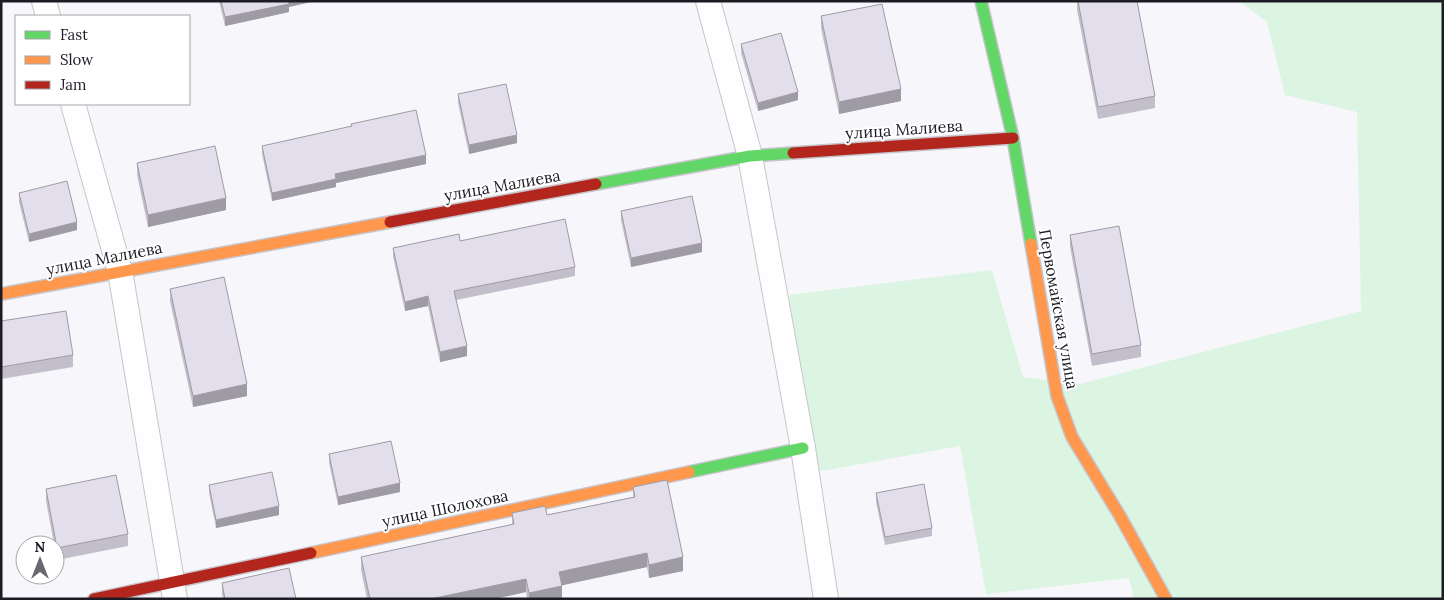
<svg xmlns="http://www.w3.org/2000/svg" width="1444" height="600" font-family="Lora,serif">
<rect width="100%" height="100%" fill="#f7f6fa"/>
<path fill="#dcf5e3" d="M1239 1H1443V599H1134L1129 578 986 594 960 446 816 472 789 295 992 270 1023 377 1080 384 1361 311 1357 112 1285 95 1267 22Z"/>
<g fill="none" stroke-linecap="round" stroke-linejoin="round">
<defs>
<g id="street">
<path d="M44 1 48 16"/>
<path d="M708 1 750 156 803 448 826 599"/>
<path d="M73 104 120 271 175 599"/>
</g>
<g id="fast">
<path d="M981 1 1013 138 1031 244"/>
<path d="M596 184 750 156 793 153"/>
<path d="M689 472 803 448"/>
</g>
<g id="slow">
<path d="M1031 244 1057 396 1072 437 1120 516 1166 599"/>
<path d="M1 294 390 222"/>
<path d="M311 553 689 472"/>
</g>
<g id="jam">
<path d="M793 153 1013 138"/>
<path d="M390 222 596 184"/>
<path d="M94 599 311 553"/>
</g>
</defs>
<use href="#street" stroke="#c7c5cc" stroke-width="26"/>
<use href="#fast" stroke="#c7c5cc" stroke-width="14"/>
<use href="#slow" stroke="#c7c5cc" stroke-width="14"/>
<use href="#jam" stroke="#c7c5cc" stroke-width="14"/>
<use href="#street" stroke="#fefefe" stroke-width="24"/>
<use href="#fast" stroke="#63d668" stroke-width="11"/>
<use href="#slow" stroke="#ff974d" stroke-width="11"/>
<use href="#jam" stroke="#b3261e" stroke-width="11"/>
</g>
<g fill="#c3bfca">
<path d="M219 1H315L289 7V12L225 26Z"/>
<path d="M1077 1H1137L1155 96V108L1098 119 1077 10Z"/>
<path d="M821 16 901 101 839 114 821 28Z"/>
<path d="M741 44 798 100 758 111 741 53Z"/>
<path d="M458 94 517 143 469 154 458 103Z"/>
<path d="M351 124 426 164 336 183V187L272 201 262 154V146L351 127Z"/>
<path d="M137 163 226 210 148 227 137 175Z"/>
<path d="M19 193 77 230 29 242 19 202Z"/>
<path d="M621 211 702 252 631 267 621 220Z"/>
<path d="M1070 235 1141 345V357L1092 366 1070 247Z"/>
<path d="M460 241 575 267V276L456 300 467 356 440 362 428 306 405 311 393 257V248Z"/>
<path d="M170 289 247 396 193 407 170 301Z"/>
<path d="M1 321 73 355V367L1 379Z"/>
<path d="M329 454 400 492 338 505 329 463Z"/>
<path d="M209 485 279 515 216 528 209 493Z"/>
<path d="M633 487 683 571 649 578 647 567 562 585V599H527L526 592 494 599H367L361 570V557L512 525V513L547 515 633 497Z"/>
<path d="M46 489 128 534V546L57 560 46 501Z"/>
<path d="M876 493 932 528V536L885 545 876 502Z"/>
<path d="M222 583 296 599H223L222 595Z"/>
</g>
<g fill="#9f9ba4">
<path d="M288 1H315L289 7V12L225 26V17Z"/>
<path d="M901 89V101L839 114V102Z"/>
<path d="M798 92V100L758 111V103Z"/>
<path d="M517 135V143L469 154V145Z"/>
<path d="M426 155V164L336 183V187L272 201V193L335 174Z"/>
<path d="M226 198V210L148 227V215Z"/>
<path d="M77 222V230L29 242V234Z"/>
<path d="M702 243V252L631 267V258Z"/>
<path d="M428 296V306L405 311V302Z"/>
<path d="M467 346V356L440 362V352Z"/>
<path d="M247 384V396L193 407V396Z"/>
<path d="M400 483V492L338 505V497Z"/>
<path d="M279 506V515L216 528V520Z"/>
<path d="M647 553V567L559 586V572Z"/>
<path d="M683 557V571L649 578V565Z"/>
<path d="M526 579V592L494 599H430Z"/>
<path d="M562 586V599H529V593Z"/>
</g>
<g fill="#e3deeb" stroke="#9f9ba4">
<path d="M221 1H288L289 4 225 17Z"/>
<path d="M1078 1H1137L1155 96 1098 107Z"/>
<path d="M882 4 901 89 839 102 821 16Z"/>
<path d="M781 33 798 92 758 103 741 44Z"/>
<path d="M506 84 517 135 469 145 458 94Z"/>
<path d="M416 110 426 155 335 174 336 179 272 193 262 146 352 126 351 124Z"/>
<path d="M215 146 226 198 148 215 137 163Z"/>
<path d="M67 181 77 222 29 234 19 193Z"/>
<path d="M692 196 702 243 631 258 621 211Z"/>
<path d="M565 219 575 267 454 291 467 346 440 352 428 296 405 302 393 248 459 234 460 241Z"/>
<path d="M1119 226 1141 345 1092 354 1070 235Z"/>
<path d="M224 277 247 384 193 396 170 289Z"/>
<path d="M66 311 73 355 1 367V321Z"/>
<path d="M391 441 400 483 338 497 329 454Z"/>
<path d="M272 472 279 506 216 520 209 485Z"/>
<path d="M116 475 128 534 57 548 46 489Z"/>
<path d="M667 480 683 557 649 565 647 553 559 572 562 586 529 593 526 579 430 599H370L361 557 514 524 512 513 545 506 547 515 635 497 633 487Z"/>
<path d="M924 484 932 528 885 537 876 493Z"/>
<path d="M289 568 296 599H225L222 583Z"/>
</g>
<g text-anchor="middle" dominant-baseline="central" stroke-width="4" stroke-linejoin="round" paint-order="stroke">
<g font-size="16" fill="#1d1c25" stroke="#fff">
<text transform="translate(904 129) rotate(-4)">улица Малиева</text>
<text transform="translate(502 185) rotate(-10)">улица Малиева</text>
<text transform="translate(104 258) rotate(-11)">улица Малиева</text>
<text transform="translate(1059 309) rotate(80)">Первомайская улица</text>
<text transform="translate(445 508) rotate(-12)">улица Шолохова</text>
</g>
</g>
<rect width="1444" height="600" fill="none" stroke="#1d1c25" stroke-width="5"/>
<rect x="15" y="15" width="175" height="90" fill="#ffffff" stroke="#a5a4a8"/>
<rect x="25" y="31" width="25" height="8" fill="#63d668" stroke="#a5a4a8"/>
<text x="60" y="40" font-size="15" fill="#1d1c25">Fast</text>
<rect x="25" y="56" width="25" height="8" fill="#ff974d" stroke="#a5a4a8"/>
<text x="60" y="65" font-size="15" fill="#1d1c25">Slow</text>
<rect x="25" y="81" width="25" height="8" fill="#b3261e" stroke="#a5a4a8"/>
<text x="60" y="90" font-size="15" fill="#1d1c25">Jam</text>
<g transform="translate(40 560)"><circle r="24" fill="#ffffff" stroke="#a5a4a8"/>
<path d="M0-4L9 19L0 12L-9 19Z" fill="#696870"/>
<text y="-8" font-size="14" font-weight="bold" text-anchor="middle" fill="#1d1c25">N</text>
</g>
</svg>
